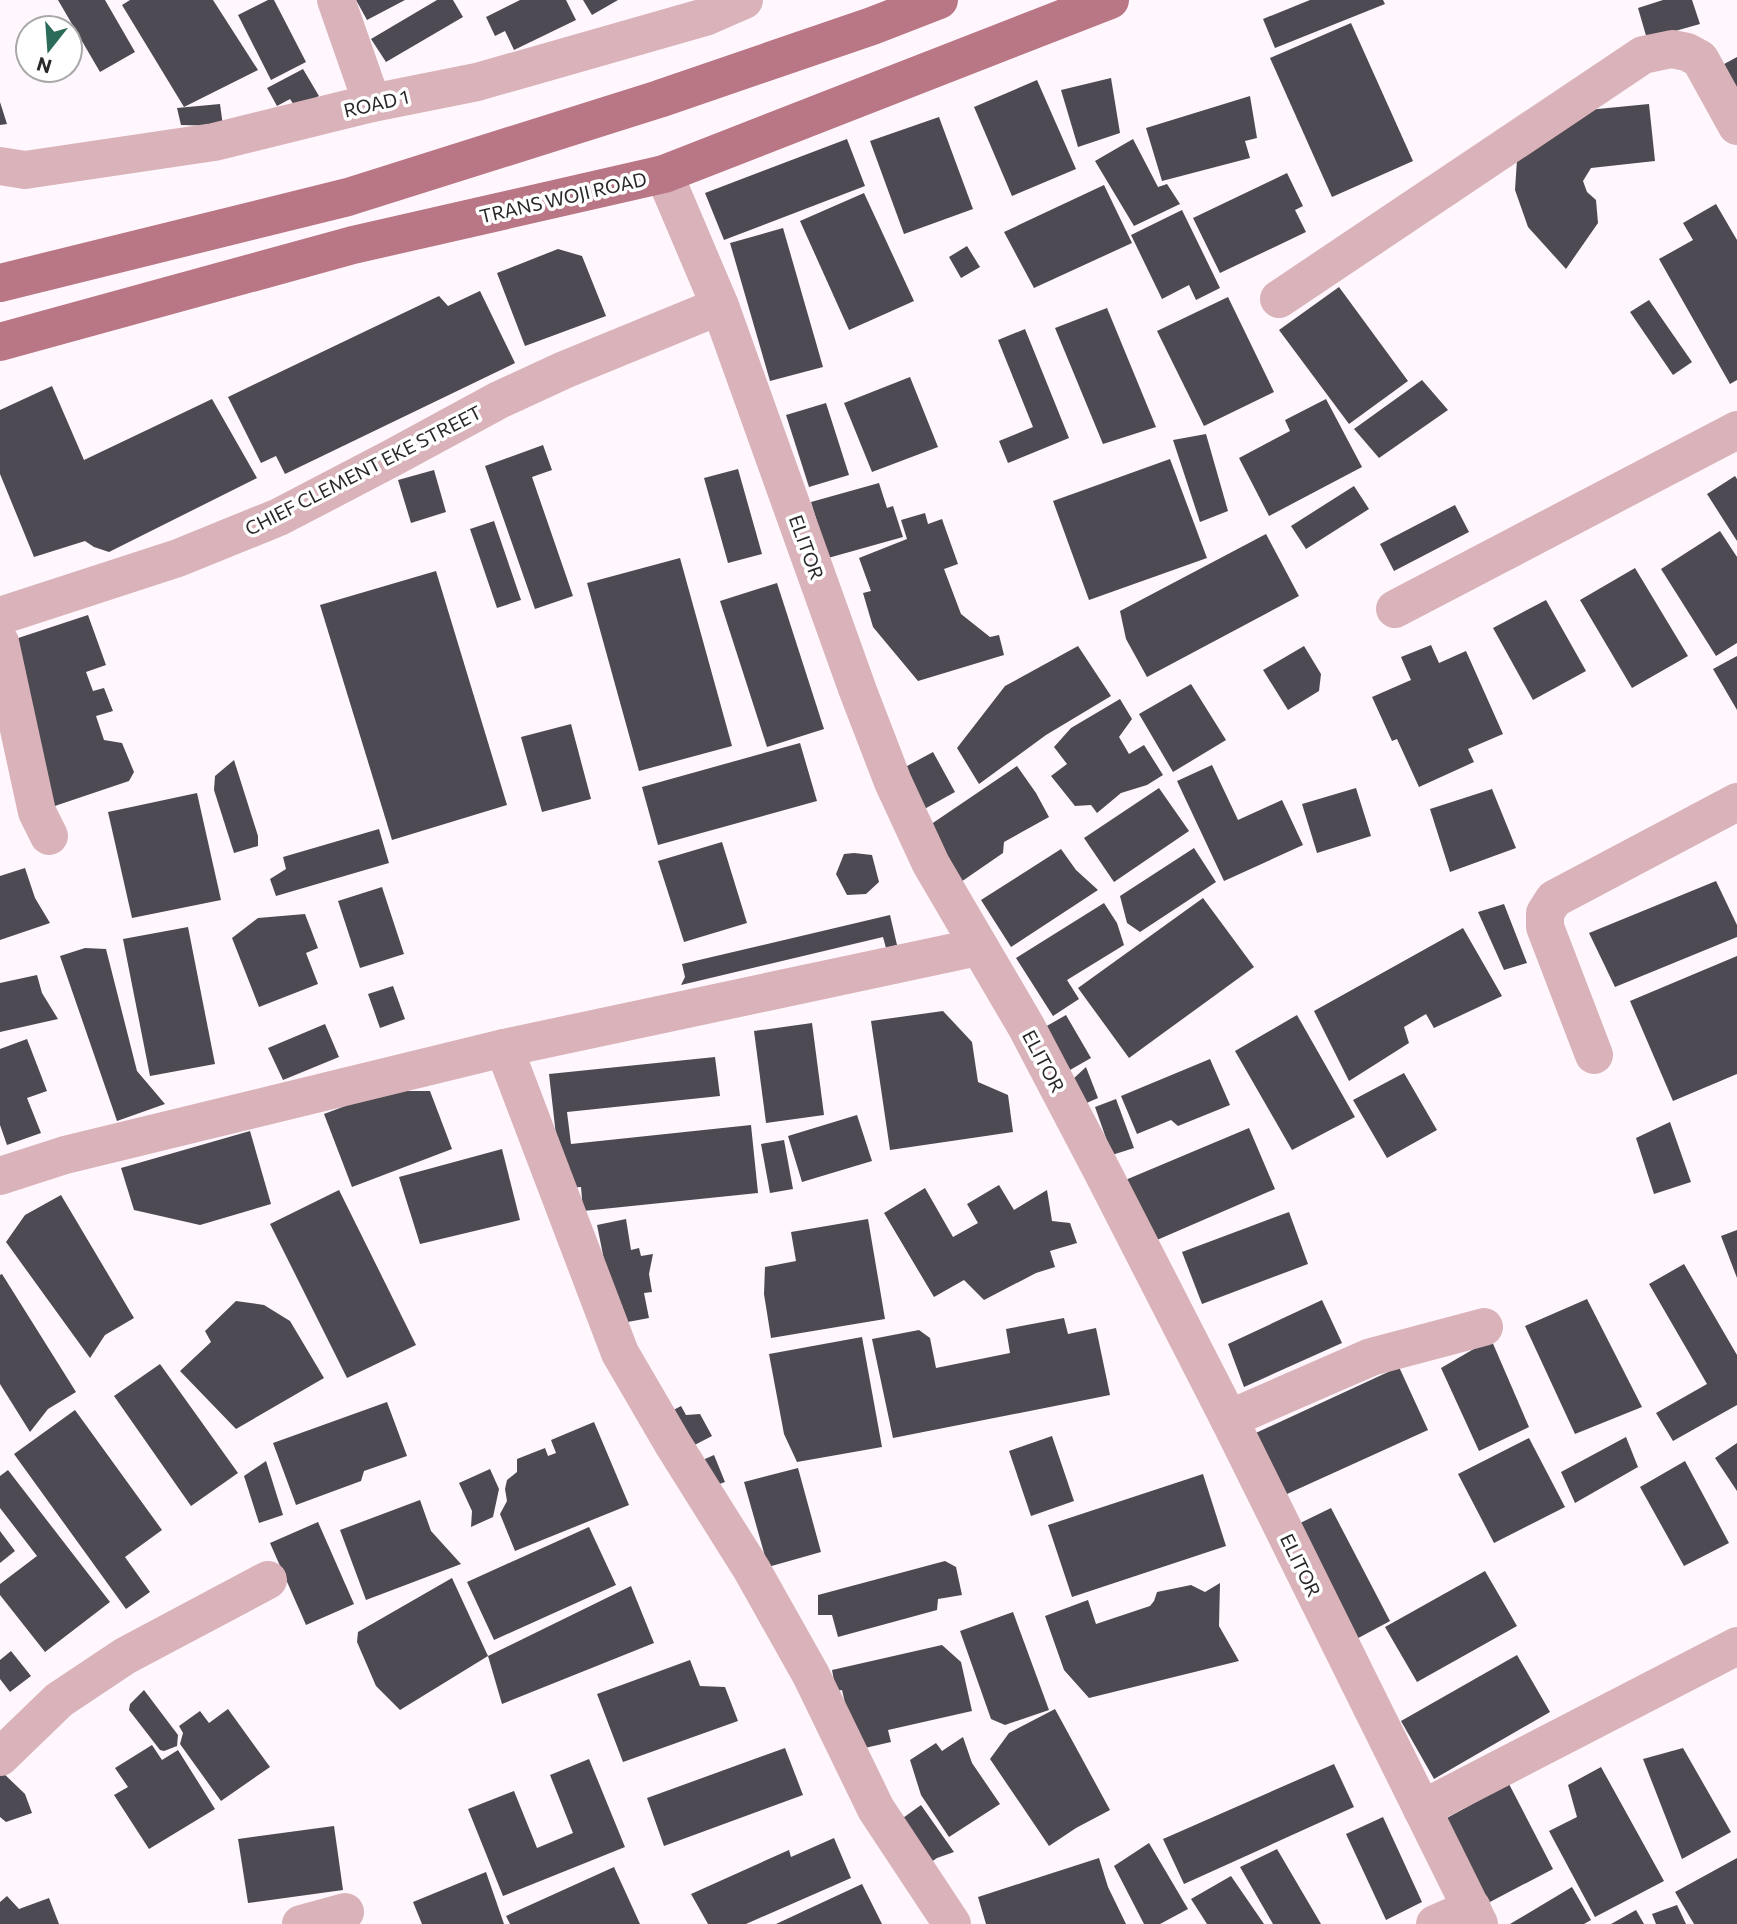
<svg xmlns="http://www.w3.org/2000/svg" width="1737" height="1924" font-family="Commissioner,sans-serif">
<rect width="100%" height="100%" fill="#fff7fd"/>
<g fill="#4d4a53">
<path d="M58 0H105L135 52 100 72Z"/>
<path d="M130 0H213L258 70 184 107 122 5Z"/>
<path d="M268 0H274L306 62 271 80 238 15Z"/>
<path d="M356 0H405L367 20Z"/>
<path d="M437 0H453L463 17 386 62 371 39Z"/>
<path d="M520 0H566L576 20 514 50 505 31 495 36 486 17Z"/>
<path d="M583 0H618L592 15Z"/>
<path d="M1310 0H1383L1385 4 1275 48 1263 19Z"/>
<path d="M1663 0H1692L1700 24 1647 39 1638 8Z"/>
<path d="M1351 23 1413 161 1332 197 1270 58Z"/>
<path d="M1737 57V92L1715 69Z"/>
<path d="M303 69 319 96 296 108 290 99 277 106 267 88Z"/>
<path d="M1111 78 1120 133 1078 147 1061 90Z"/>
<path d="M1037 80 1076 169 1012 196 974 107Z"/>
<path d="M1250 96 1257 138 1245 141 1250 158 1162 181 1146 128Z"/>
<path d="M0 102 7 124 0 125Z"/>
<path d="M220 104 223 126 181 125 177 108Z"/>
<path d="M1649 104 1655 161 1591 168 1583 181 1587 192 1596 200 1598 223 1566 269 1528 227 1515 190 1518 144 1577 111Z"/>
<path d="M939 117 973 209 904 234 870 141Z"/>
<path d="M847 139 865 186 724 240 705 193Z"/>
<path d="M1133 139 1158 187 1167 184 1180 204 1134 226 1095 161Z"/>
<path d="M1287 173 1303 206 1295 210 1306 232 1220 273 1193 218Z"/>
<path d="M1104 185 1132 243 1034 288 1004 232Z"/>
<path d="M864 193 914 301 849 330 800 221Z"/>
<path d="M1716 204 1737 240V380L1730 384 1659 259 1693 240 1683 223Z"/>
<path d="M1182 210 1220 288 1196 300 1189 285 1162 299 1131 235Z"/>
<path d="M783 228 823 367 770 381 730 243Z"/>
<path d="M967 246 980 267 961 278 949 257Z"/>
<path d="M558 249 582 256 606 316 525 346 497 273Z"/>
<path d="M1339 287 1408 381 1349 424 1279 330Z"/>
<path d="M480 291 515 363 285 474 276 456 261 463 228 397 439 296 448 306Z"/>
<path d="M1228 297 1274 392 1204 426 1157 331Z"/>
<path d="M1649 300 1692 362 1673 375 1630 312Z"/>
<path d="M1107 308 1156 427 1103 444 1055 328Z"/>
<path d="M1025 329 1069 438 1008 463 999 441 1033 427 998 340Z"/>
<path d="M910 377 938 447 872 472 844 403Z"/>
<path d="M1422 380 1448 410 1379 458 1354 429Z"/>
<path d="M52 386 84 460 212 399 257 478 109 552 94 547 85 541 34 557 0 474V410Z"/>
<path d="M1326 399 1362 467 1269 516 1239 458 1290 431 1285 420Z"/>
<path d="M826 403 849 475 809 487 786 415Z"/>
<path d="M1206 434 1228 511 1200 522 1173 440Z"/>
<path d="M543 445 552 470 532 477 573 596 535 609 485 466Z"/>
<path d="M1170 459 1207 558 1089 600 1053 501Z"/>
<path d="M738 469 762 554 728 563 704 478Z"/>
<path d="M434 470 446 512 411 523 398 480Z"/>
<path d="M1735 476 1737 479V541L1707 494Z"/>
<path d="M879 483 887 508 893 506 903 537 828 558 811 502Z"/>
<path d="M1354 486 1369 509 1306 549 1291 526Z"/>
<path d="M1455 505 1469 532 1394 571 1380 544Z"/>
<path d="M925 513 928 524 942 519 958 564 944 569 961 614 990 637 999 635 1004 655 918 681 873 627 863 593 871 591 859 558 907 539 901 520Z"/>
<path d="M494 521 521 600 497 608 470 529Z"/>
<path d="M1720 531 1737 557V643L1716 656 1661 569Z"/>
<path d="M1266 534 1299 596 1147 677 1126 639 1120 611Z"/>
<path d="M680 558 732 746 639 771 587 583Z"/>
<path d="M1635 568 1688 656 1632 688 1580 600Z"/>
<path d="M436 571 507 805 392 840 320 605Z"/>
<path d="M777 583 824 729 767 747 720 601Z"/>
<path d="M1546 600 1586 671 1533 700 1493 628Z"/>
<path d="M88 615 106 665 86 672 93 691 104 688 113 711 96 716 104 740 122 743 134 772 129 781 37 812 0 644Z"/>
<path d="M1431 645 1439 663 1466 651 1503 734 1468 749 1474 762 1419 787 1397 739 1392 741 1372 697 1411 680 1401 657Z"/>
<path d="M1078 646 1111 696 1046 735 979 784 957 748 1005 686Z"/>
<path d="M1304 646 1321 674 1319 691 1288 710 1263 670Z"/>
<path d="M1737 656V710L1713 669Z"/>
<path d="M1191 684 1226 740 1173 772 1139 714Z"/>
<path d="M1120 699 1132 719 1119 737 1129 754 1144 745 1163 775 1147 785 1121 793 1097 813 1091 805 1075 806 1051 776 1067 764 1054 747 1071 728Z"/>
<path d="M571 724 591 799 542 812 521 737Z"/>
<path d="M800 743 817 801 658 845 642 787Z"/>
<path d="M933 752 955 792 919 812 896 772Z"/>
<path d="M234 760 258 836V846L234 853 214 790 215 776Z"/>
<path d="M1212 765 1238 820 1282 800 1303 845 1224 881 1177 781Z"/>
<path d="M1017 766 1036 793 1049 817 1004 842 1003 853 958 884 921 831Z"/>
<path d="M1159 788 1189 831 1114 882 1084 838Z"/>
<path d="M1356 788 1371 836 1317 853 1302 804Z"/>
<path d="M1492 789 1516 848 1450 872 1430 809Z"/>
<path d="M197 793 221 900 132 918 108 812Z"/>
<path d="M379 829 389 863 276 896 270 879 286 869 283 857Z"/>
<path d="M722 842 747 923 684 942 658 861Z"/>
<path d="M1194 848 1216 882 1140 932 1127 923 1120 896Z"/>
<path d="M1061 849 1076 870 1098 890 1011 947 981 900Z"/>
<path d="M854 853 872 855 879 882 866 894 847 895 836 874 844 854Z"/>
<path d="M25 868 35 898 50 923 0 940V876Z"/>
<path d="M1716 881 1737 925V937L1615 987 1589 933Z"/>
<path d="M382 887 404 954 360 968 338 901Z"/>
<path d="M1203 898 1254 967 1129 1058 1078 988Z"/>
<path d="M1104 903 1117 923 1124 945 1067 980 1079 999 1053 1016 1016 958Z"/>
<path d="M1504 904 1527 963 1504 970 1478 912Z"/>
<path d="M305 914 318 948 306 953 318 984 259 1007 232 938 258 918Z"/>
<path d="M890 915 897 945 886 948 883 937 681 985 685 977 682 964Z"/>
<path d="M188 927 215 1064 150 1076 123 939Z"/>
<path d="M1463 928 1502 996 1434 1028 1426 1014 1404 1027 1409 1043 1349 1081 1314 1011Z"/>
<path d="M85 948 106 949 137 1071 165 1104 117 1121 60 956Z"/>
<path d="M1737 956V1074L1673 1101 1630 1001Z"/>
<path d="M37 975 42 993 58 1019 0 1032V983Z"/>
<path d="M393 986 405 1019 380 1028 368 994Z"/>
<path d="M943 1011 972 1042 978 1082 1008 1095 1013 1132 890 1150 871 1021Z"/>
<path d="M1066 1015 1091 1058 1070 1070 1045 1027Z"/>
<path d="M1297 1015 1355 1117 1292 1150 1235 1051Z"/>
<path d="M812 1023 824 1115 766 1123 754 1031Z"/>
<path d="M325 1024 339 1057 283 1080 268 1048Z"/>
<path d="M27 1039 47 1091 27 1098 41 1133 7 1145 0 1125V1049Z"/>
<path d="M715 1057 720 1096 567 1112 571 1144 751 1125 758 1193 583 1211 581 1187 562 1188 549 1074Z"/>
<path d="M1210 1059 1230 1105 1178 1126 1171 1120 1137 1134 1121 1096Z"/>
<path d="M1086 1067 1098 1098 1082 1105 1072 1080Z"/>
<path d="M1404 1073 1437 1130 1387 1158 1353 1100Z"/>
<path d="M385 1091H430L452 1149 352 1187 324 1114Z"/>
<path d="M1116 1099 1134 1148 1112 1155 1095 1107Z"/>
<path d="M857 1115 872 1161 802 1182 788 1136Z"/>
<path d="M1670 1122 1691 1182 1654 1194 1636 1138Z"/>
<path d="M1249 1128 1275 1189 1150 1243 1123 1181Z"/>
<path d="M250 1131 271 1204 200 1225 134 1210 121 1168Z"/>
<path d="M784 1140 793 1189 770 1193 761 1144Z"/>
<path d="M502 1149 520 1220 420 1244 399 1177Z"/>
<path d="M999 1185 1014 1210 1047 1190 1052 1221 1070 1223 1077 1243 1050 1251 1055 1267 1036 1273 984 1300 964 1280 934 1297 884 1213 925 1188 953 1237 978 1223 967 1204Z"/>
<path d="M339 1190 416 1345 347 1378 270 1224Z"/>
<path d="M61 1195 134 1318 105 1335 90 1358 6 1242 25 1215Z"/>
<path d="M1289 1212 1308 1264 1202 1304 1182 1252Z"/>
<path d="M626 1219 631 1250 639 1248 641 1256 653 1254 649 1274 652 1292 644 1293 649 1318 617 1324 597 1225Z"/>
<path d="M868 1219 885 1319 771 1338 764 1294 765 1267 796 1261 791 1232Z"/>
<path d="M1737 1230V1278L1721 1236Z"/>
<path d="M1684 1264 1737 1355V1405L1673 1441 1656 1413 1707 1384 1649 1284Z"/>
<path d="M2 1274 76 1392 48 1409 30 1432 0 1384V1275Z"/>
<path d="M1587 1299 1642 1407 1575 1434 1525 1326Z"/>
<path d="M1322 1300 1342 1343 1244 1387 1228 1344Z"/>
<path d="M236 1301 264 1305 290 1321 324 1378 236 1429 180 1371 211 1342 205 1331Z"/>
<path d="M1064 1318 1068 1334 1096 1328 1110 1395 893 1438 872 1339 919 1330 930 1338 936 1368 1010 1353 1006 1329Z"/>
<path d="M862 1337 882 1447 797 1462 784 1434 769 1354Z"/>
<path d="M1491 1339 1529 1427 1479 1451 1441 1368Z"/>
<path d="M160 1364 238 1473 191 1506 114 1396Z"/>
<path d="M1399 1367 1428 1430 1276 1499 1247 1437Z"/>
<path d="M387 1402 407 1456 364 1471 361 1481 296 1505 273 1443Z"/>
<path d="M681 1406 686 1415 700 1414 712 1436 683 1451 664 1415Z"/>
<path d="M75 1410 162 1530 125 1557 150 1592 126 1609 14 1454Z"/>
<path d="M594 1422 629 1505 515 1551 500 1514 507 1501 505 1489 507 1480 517 1472V1459L545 1448 548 1456 556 1453 551 1440Z"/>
<path d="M1052 1436 1074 1501 1031 1516 1009 1451Z"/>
<path d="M1626 1437 1638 1467 1575 1503 1561 1472Z"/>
<path d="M1529 1438 1565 1507 1494 1543 1458 1474Z"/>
<path d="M1737 1443V1491L1715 1458Z"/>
<path d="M714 1455 725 1482 706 1489 696 1463Z"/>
<path d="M266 1461 283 1515 259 1523 244 1476Z"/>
<path d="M1685 1461 1729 1543 1684 1566 1640 1487Z"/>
<path d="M798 1468 821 1552 768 1567 744 1482Z"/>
<path d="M490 1469 499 1489 493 1517 471 1527 472 1511 459 1483Z"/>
<path d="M8 1470 110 1602 45 1652 0 1595V1584L37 1556 0 1508V1476Z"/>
<path d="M1203 1474 1226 1546 1072 1597 1048 1525Z"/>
<path d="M420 1500 431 1531 461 1564 366 1600 340 1530Z"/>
<path d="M1331 1508 1390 1621 1349 1643 1292 1527Z"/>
<path d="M318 1522 354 1604 306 1625 270 1543Z"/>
<path d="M589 1527 616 1585 494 1640 467 1582Z"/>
<path d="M0 1531 15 1551 0 1563Z"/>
<path d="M945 1561 956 1567 962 1595 938 1599 937 1610 838 1637 832 1615H818V1595Z"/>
<path d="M1485 1571 1517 1626 1417 1682 1385 1627Z"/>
<path d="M452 1578 488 1656 400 1710 376 1686 357 1642 358 1632Z"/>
<path d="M1220 1583 1219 1626 1239 1661 1089 1698 1064 1670 1045 1616 1088 1600 1096 1624 1150 1606 1154 1601 1157 1592 1191 1585 1205 1592Z"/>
<path d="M631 1586 654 1643 502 1704 488 1656Z"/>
<path d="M1013 1612 1049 1710 1005 1725 991 1719 960 1631Z"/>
<path d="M942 1645 961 1662 972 1711 888 1730 891 1742 856 1750 842 1690 836 1691 832 1670Z"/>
<path d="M11 1651 31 1676 10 1692 0 1679V1660Z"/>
<path d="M1517 1655 1550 1712 1434 1779 1401 1721Z"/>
<path d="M690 1660 700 1686 725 1687 738 1721 623 1762 597 1694Z"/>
<path d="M144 1690 178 1735 177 1746 164 1751 160 1750 129 1710 130 1704Z"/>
<path d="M228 1709 270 1767 221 1801 180 1744 183 1733 179 1726 200 1711 209 1723Z"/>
<path d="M1055 1709 1110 1810 1076 1828 1049 1846 990 1759 1009 1733Z"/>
<path d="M963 1737 972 1763 1000 1804 949 1837 921 1795 910 1760 936 1743 942 1751Z"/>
<path d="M152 1745 162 1760 178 1750 215 1809 149 1849 114 1795 128 1787 115 1768Z"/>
<path d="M785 1748 803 1795 664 1846 647 1798Z"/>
<path d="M1683 1748 1731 1832 1682 1859 1643 1759Z"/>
<path d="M589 1759 625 1847 503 1896 468 1809 514 1791 537 1848 573 1833 550 1775Z"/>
<path d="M1334 1764 1354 1807 1184 1884 1163 1839Z"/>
<path d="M1601 1767 1664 1881 1595 1917 1549 1831 1577 1817 1568 1785Z"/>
<path d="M0 1770 25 1794 32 1813 6 1822 0 1817Z"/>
<path d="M1509 1784 1553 1869 1488 1903 1445 1819Z"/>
<path d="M921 1805 954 1852 937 1858 927 1865 896 1823Z"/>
<path d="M1383 1817 1422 1902 1386 1920 1346 1834Z"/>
<path d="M334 1826 343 1890 248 1903 238 1839Z"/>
<path d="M834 1838 851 1878 746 1924H708L691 1894 789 1850 791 1857Z"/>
<path d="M1149 1843 1188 1909 1160 1924H1144L1114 1866Z"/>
<path d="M1277 1849 1321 1924H1273L1240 1867Z"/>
<path d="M1099 1858 1108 1887 1126 1924H986L978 1897Z"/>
<path d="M1737 1858V1924H1694L1675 1892Z"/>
<path d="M614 1867 640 1924H510L506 1916Z"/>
<path d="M486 1872 504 1924H422L413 1902Z"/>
<path d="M1231 1876 1264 1924H1207L1191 1899Z"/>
<path d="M862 1884 882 1924H776Z"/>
<path d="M1572 1887 1591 1920 1584 1924H1510Z"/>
<path d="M7 1896 19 1909 49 1898 59 1924H0V1902Z"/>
<path d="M1677 1905 1686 1924H1656L1652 1914Z"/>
<path d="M1636 1910 1644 1924H1611Z"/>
</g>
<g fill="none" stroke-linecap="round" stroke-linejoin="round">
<g stroke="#d9b3b9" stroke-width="38">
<path d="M336 0 372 103"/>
<path d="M0 166 25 170 214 142 372 103 477 82 705 17 744 0"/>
<path d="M664 174 720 306 858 691 893 782 931 864 1027 1028 1102 1171 1229 1419 1479 1924"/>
<path d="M1279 299 1643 55 1672 49 1687 52 1700 59 1737 126"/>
<path d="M1395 609 1737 430"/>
<path d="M0 616 178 558 279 517 392 458 499 400 564 370 720 306"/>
<path d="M0 642 37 812 49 836"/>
<path d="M504 1048 620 1353 673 1444 752 1570 811 1675 876 1809 952 1924"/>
<path d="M1594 1055 1545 927V913L1554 899 1737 802"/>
<path d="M0 1176 65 1155 504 1048 978 947"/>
<path d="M1229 1419 1371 1357 1484 1327"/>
<path d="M0 1757 59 1700 125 1656 268 1580"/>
<path d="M1422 1809 1737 1646"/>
<path d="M301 1924 345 1912"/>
<path d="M1435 1924 1472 1908"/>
</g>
<g stroke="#b97684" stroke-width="38">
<path d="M0 283 348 197 659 99 872 26 939 0"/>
<path d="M0 342 353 245 664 174 1110 0"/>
</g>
</g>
<g text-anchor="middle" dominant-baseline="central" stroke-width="7" stroke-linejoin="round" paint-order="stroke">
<g font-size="19" fill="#2a2729" stroke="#fff">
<text transform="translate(376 103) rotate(-13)">ROAD 1</text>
<text transform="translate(563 197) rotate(-13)">TRANS WOJI ROAD</text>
<text transform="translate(363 470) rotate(-27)">CHIEF CLEMENT EKE STREET</text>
<text transform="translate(807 547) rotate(70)">ELITOR</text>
<text transform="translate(1044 1061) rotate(62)">ELITOR</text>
<text transform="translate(1301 1565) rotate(64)">ELITOR</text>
</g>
</g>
<g transform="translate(49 49) rotate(197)"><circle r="33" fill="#ffffff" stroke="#aaa9a9" stroke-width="2"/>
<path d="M0-5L12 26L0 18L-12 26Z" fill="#2b6b5a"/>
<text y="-10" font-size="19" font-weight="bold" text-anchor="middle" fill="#2a2729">N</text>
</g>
</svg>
